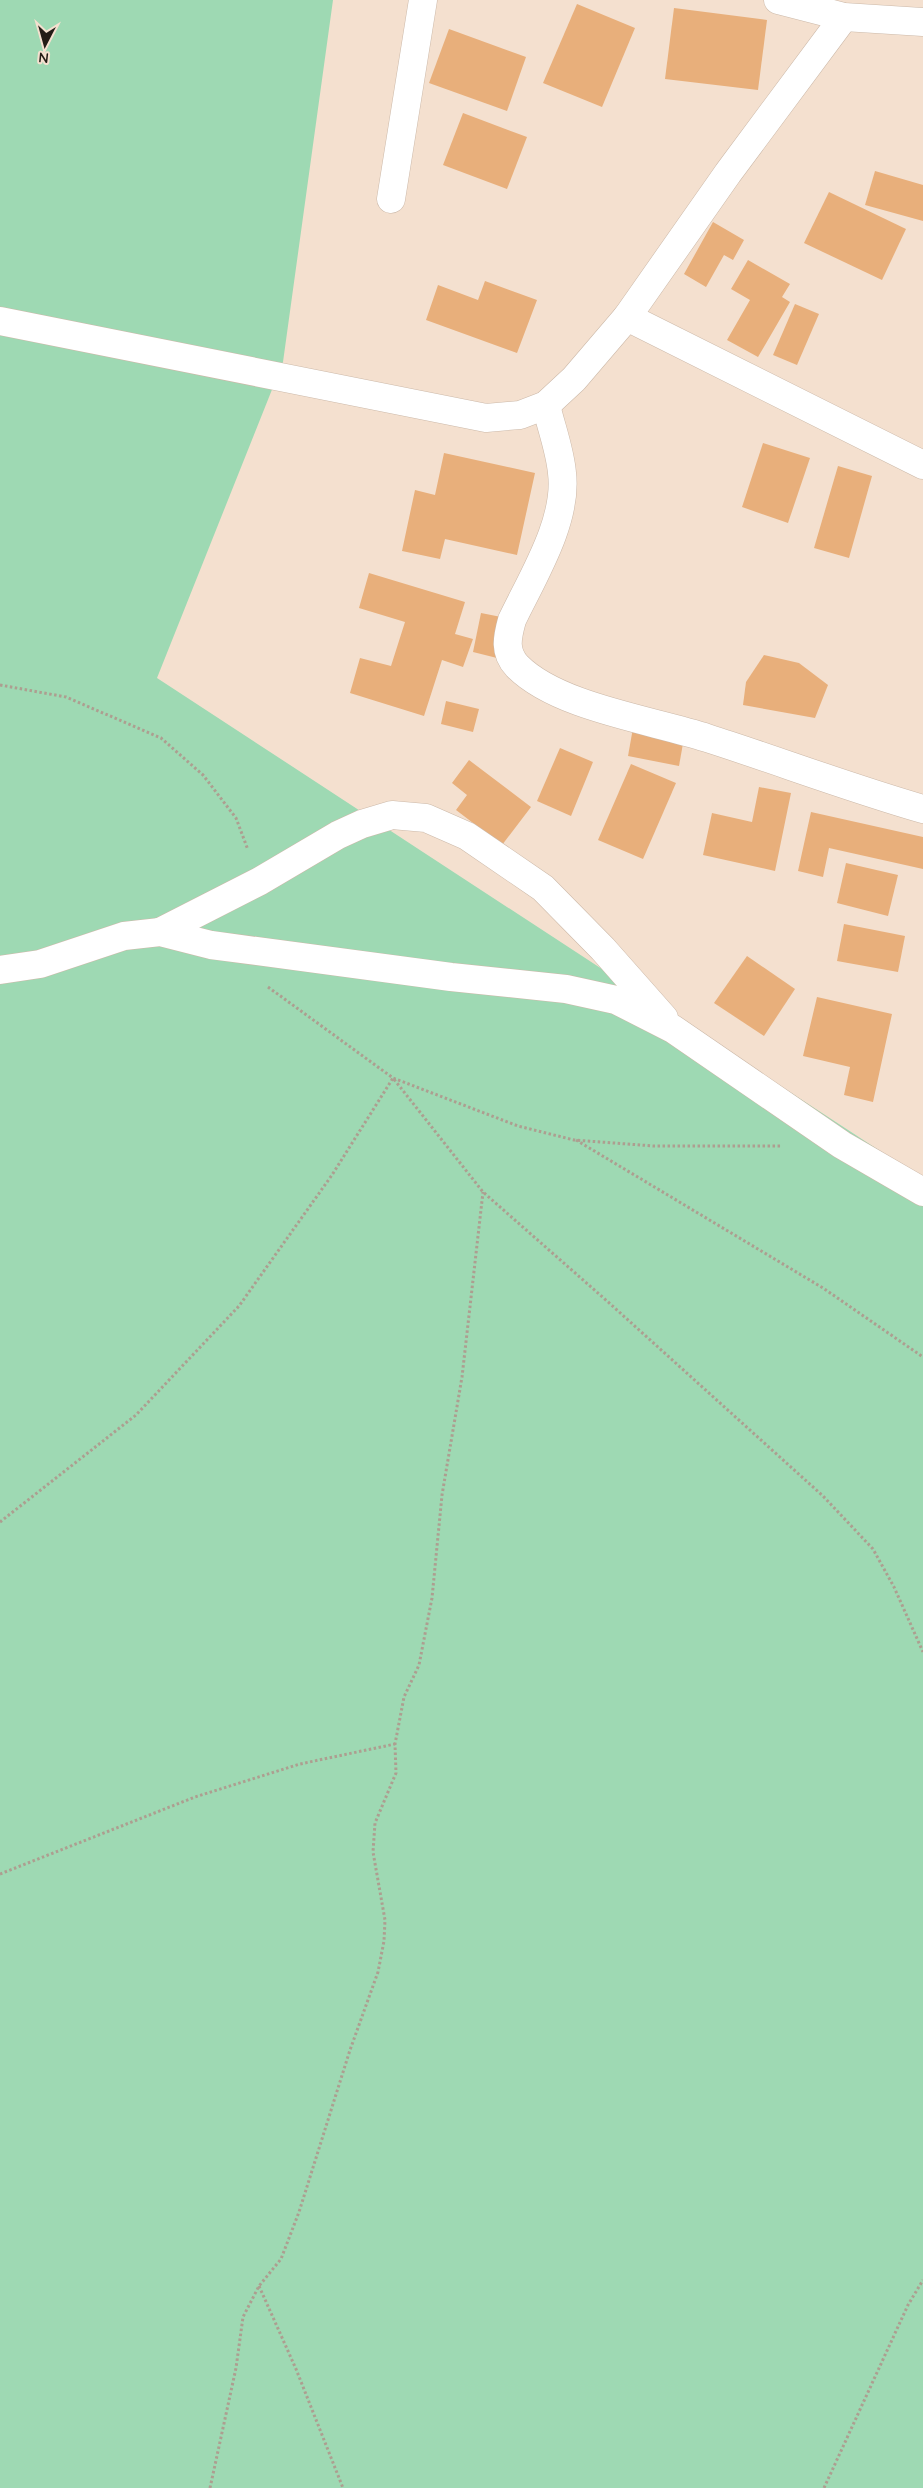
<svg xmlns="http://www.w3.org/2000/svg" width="923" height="2488" font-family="Quicksand,sans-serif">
<rect width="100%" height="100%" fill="#f4e0cf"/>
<path fill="#9ed9b3" d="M0 0H333L283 362 157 678 923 1179V2488H0Z"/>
<g fill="#e8af7b">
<path d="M577 4 635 28 602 107 543 83Z"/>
<path d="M674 8 767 20 758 90 665 79Z"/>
<path d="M449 29 526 57 507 111 429 83Z"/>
<path d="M463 113 527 137 507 189 443 165Z"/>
<path d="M875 171 923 185V221L865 205Z"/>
<path d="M829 192 906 229 882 280 804 243Z"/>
<path d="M713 222 744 240 733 260 724 255 706 287 684 274Z"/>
<path d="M748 260 790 284 782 297 790 302 758 357 727 340 750 300 731 289Z"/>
<path d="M485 281 537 300 517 353 426 320 438 285 478 300Z"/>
<path d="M795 304 819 314 797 365 773 355Z"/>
<path d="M763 443 810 458 788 523 742 507Z"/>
<path d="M444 453 535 473 517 555 445 539 440 559 402 551 415 490 435 495Z"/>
<path d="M838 466 872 476 849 558 814 548Z"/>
<path d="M369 573 465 602 455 634 473 639 463 667 442 660 424 716 350 693 360 658 391 666 405 622 359 608Z"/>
<path d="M481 613 511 619 501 659 473 652Z"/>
<path d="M764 655 799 663 828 685 815 718 743 705 746 682Z"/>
<path d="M446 701 479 709 473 732 441 724Z"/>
<path d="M633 728 684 738 679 766 628 756Z"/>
<path d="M560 748 593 762 571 816 537 801Z"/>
<path d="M469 760 531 807 502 845 456 810 467 795 452 783Z"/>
<path d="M631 764 676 783 643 859 598 840Z"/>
<path d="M759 787 791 793 775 871 703 855 712 813 752 822Z"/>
<path d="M811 812 923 837V869L829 848 823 877 798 871Z"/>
<path d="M846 863 898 875 888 916 837 903Z"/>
<path d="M844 924 905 936 898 972 837 961Z"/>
<path d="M747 956 795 989 764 1036 714 1003Z"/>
<path d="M817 997 892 1014 873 1102 844 1095 850 1067 803 1056Z"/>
</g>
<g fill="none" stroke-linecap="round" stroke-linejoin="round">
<defs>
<g id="minor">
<path d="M778 0 844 17 923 22"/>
<path d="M391 199 423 0"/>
<path d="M627 317 923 465"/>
<path d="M0 321 486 418 520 415 546 405 574 379 627 317 728 173 844 17"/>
<path d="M546 405C551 427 560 450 562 473 568 521 532 578 512 620 507 638 504 652 517 666 557 707 652 720 707 738 779 761 850 788 923 809"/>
<path d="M160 932 260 881 338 835 362 824 392 815 426 818 467 836 543 888 603 949 664 1018"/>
<path d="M0 970 40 964 124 936 160 932 211 945 451 977 566 989 616 1000 673 1029 842 1145 923 1192"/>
</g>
</defs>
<use href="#minor" stroke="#ccb9a9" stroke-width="29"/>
<g stroke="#ad9e90" stroke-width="3" stroke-dasharray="2.5 2.5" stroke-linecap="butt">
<path d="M0 685 66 697 161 738 203 775 236 818 248 850"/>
<path d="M268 987 393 1078 518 1126 574 1140 654 1146H781"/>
<path d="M576 1140 823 1288 923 1357"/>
<path d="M0 1522 136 1415 239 1306 332 1175 393 1078 483 1192 607 1301 823 1496 873 1549 894 1587 923 1652"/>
<path d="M0 1874 195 1797 300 1764 395 1744"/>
<path d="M259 2286 296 2369 343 2488"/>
<path d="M210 2488 236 2368 243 2317 259 2286 281 2259 299 2212 350 2050 378 1972 384 1941 385 1920 373 1852 375 1823 396 1773 395 1744 404 1697 419 1665 432 1598 442 1495 462 1377 483 1192"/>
<path d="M824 2488 908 2305 923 2280"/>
</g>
<use href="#minor" stroke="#fff" stroke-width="28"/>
</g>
<g transform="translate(45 45) rotate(186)" stroke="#f4e0cf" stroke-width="4" paint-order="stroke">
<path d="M0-4L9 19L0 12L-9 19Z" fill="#231c16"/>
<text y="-8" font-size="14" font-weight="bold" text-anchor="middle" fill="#231c16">N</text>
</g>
</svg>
